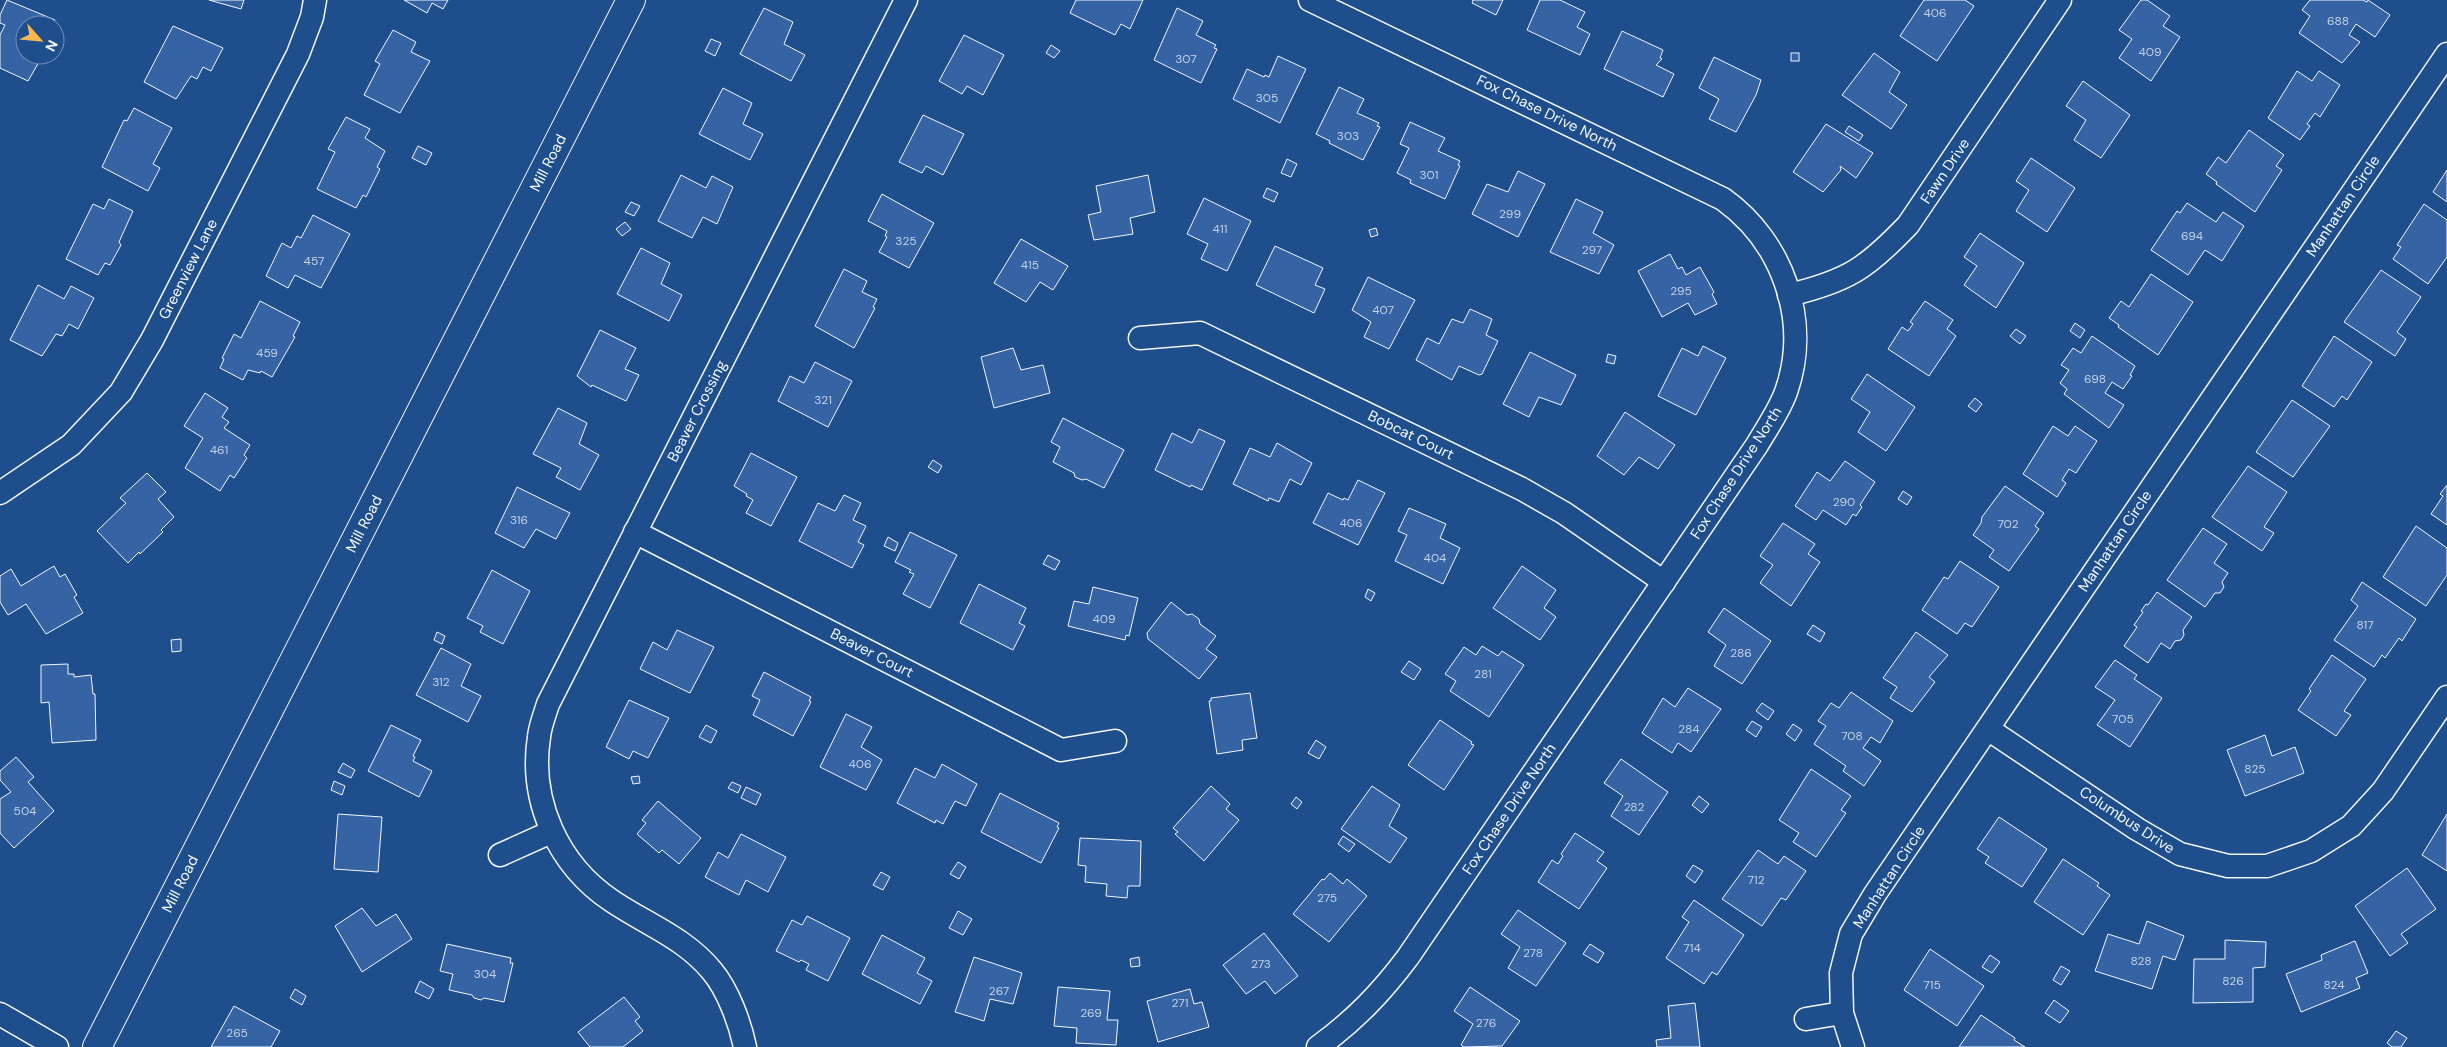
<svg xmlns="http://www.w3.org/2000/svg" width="2447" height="1047" font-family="'DM Sans',sans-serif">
<rect width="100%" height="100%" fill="#1f4e8c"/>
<g fill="#3563a3" stroke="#f2f6ff">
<path d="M7 0 55 20 53 25H25V55H43L28 81 0 68V35L5 25 0 23V15Z"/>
<path d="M209 0H244L241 9Z"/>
<path d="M404 0H448L443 9 432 3 427 13Z"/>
<path d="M1076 0H1143L1130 29 1121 24 1115 35 1070 13Z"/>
<path d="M1473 0H1503L1496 15 1472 3Z"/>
<path d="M1540 0H1560L1585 12 1577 27 1590 34 1580 55 1527 30Z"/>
<path d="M1924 0H1965L1974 6 1937 61 1900 36Z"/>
<path d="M2141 0H2147L2170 16 2163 26 2180 37 2151 81 2119 58 2132 39 2119 30Z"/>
<path d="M2310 0H2363L2367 2 2368 0 2390 15 2375 37 2356 24 2349 35 2360 42 2342 63 2299 33 2310 16 2302 10Z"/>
<path d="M764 8 793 22 784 44 805 55 791 81 740 54Z"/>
<path d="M1177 8 1203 21 1196 35 1216 45 1214 48 1217 49 1201 83 1154 60Z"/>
<path d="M173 26 223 48 211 71 203 67 197 79 191 76 176 99 144 82Z"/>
<path d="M393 30 416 42 411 52 430 61 400 113 364 95 380 64 375 61Z"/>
<path d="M1622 31 1663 50 1660 58 1662 59 1656 65 1674 74 1663 97 1604 69Z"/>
<path d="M964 35 1004 55 983 95 967 86 962 94 939 81Z"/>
<path d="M711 39 721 43 715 56 705 51Z"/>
<path d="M1051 45 1060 51 1054 58 1046 53Z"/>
<rect x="1791" y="53" width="8" height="8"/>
<path d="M1874 53 1900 72 1889 92 1907 105 1891 129 1842 95Z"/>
<path d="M1278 56 1306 69 1280 123 1233 99 1247 69 1264 77 1265 75 1269 77Z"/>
<path d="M1714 57 1761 80 1756 95 1736 132 1709 119 1719 99 1699 88Z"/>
<path d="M2297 71 2312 81 2319 71 2340 85 2320 117 2315 113 2307 124 2310 126 2300 140 2268 118Z"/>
<path d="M2083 81 2130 115 2101 158 2074 140 2086 120 2066 106Z"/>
<path d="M1339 87 1364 99 1357 113 1379 123 1377 126 1380 127 1363 160 1329 143 1330 141 1316 134Z"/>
<path d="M723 88 752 103 743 124 763 134 750 160 699 134Z"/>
<path d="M134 108 172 128 153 164 160 168 148 191 102 167 124 120 127 121Z"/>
<path d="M923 115 964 134 943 175 926 166 922 173 899 162Z"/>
<path d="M346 117 370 129 365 138 385 151 377 167 380 169 366 197 363 195 356 208 317 189 335 152 328 149Z"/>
<path d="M1410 122 1445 138 1438 151 1460 161 1458 165 1460 166 1445 199 1410 183 1411 180 1397 173 1409 148 1400 144Z"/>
<path d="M1826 124 1873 153 1856 178 1840 166 1841 170 1823 192 1793 172Z"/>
<path d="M1849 126 1863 135 1859 141 1845 132Z"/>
<path d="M2249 130 2284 155 2276 166 2282 170 2255 212 2216 184 2217 182 2206 174 2218 157 2226 163Z"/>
<path d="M418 146 432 153 426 165 412 158Z"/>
<path d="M2031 158 2075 188 2047 232 2016 211 2029 190 2016 181Z"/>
<path d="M1287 159 1297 164 1291 177 1281 173Z"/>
<path d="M2447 170V202L2433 192Z"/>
<path d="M1518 171 1545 184 1518 237 1472 214 1487 184 1508 192Z"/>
<path d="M681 175 706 188 712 176 733 187 717 224 703 217 692 238 658 221Z"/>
<path d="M1148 175 1155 212 1130 218 1133 234 1094 240 1088 215 1101 212 1096 186Z"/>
<path d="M1267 188 1278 193 1274 202 1263 197Z"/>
<path d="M882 194 934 223 909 268 879 252 887 237 885 236 887 231 868 221Z"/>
<path d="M1204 198 1251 221 1227 271 1201 259 1208 244 1187 234Z"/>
<path d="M109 199 133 211 119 242 121 245 110 265 105 263 98 275 66 259 93 204 104 209Z"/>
<path d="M1576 199 1603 212 1593 233 1614 245 1599 274 1550 252Z"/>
<path d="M631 202 640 206 634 216 625 212Z"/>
<path d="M2187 203 2216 222 2223 212 2244 226 2222 261 2205 250 2188 275 2151 250 2177 211 2180 213Z"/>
<path d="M2424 204 2447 220V257L2428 284 2393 259 2401 247 2397 245Z"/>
<path d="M313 215 350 234 321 288 295 275 288 288 266 276 282 243 291 248 297 236 301 238Z"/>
<path d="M625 222 631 229 622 236 616 229Z"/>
<path d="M1376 228 1378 235 1371 237 1369 230Z"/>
<path d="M1980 233 2024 263 1996 308 1964 285 1977 266 1964 257Z"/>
<path d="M1021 239 1068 266 1053 290 1040 282 1026 302 994 283Z"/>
<path d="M1275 246 1323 268 1315 285 1325 289 1314 313 1256 285Z"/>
<path d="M641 248 670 263 661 284 682 295 669 321 617 294Z"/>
<path d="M1670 254 1678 269 1682 267 1686 275 1700 267 1714 292 1712 294 1717 304 1695 315 1688 303 1662 317 1638 271Z"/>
<path d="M844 269 867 281 862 292 877 299 873 307 875 308 854 348 815 326Z"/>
<path d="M2381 270 2421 297 2397 332 2406 339 2395 356 2344 322Z"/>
<path d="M2151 274 2193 302 2158 355 2118 327 2119 325 2109 318 2121 301 2129 307Z"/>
<path d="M1368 277 1415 300 1389 349 1364 337 1371 322 1352 310Z"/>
<path d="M38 285 64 299 71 286 94 298 78 329 69 324 62 336 56 334 42 356 10 340Z"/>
<path d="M260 301 300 322 293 336 295 337 272 377 261 371 260 373 248 370 243 380 220 368 224 359 222 358 234 334 241 338Z"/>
<path d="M1925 301 1953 320 1947 329 1956 336 1929 376 1888 349 1902 327 1908 331 1913 324 1910 322Z"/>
<path d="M1470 309 1492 319 1486 335 1498 341 1482 374 1479 375 1459 366 1452 380 1416 360 1427 338 1439 344 1452 319 1463 323Z"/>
<path d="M2075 323 2085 330 2080 338 2070 331Z"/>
<path d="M2016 329 2026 336 2020 344 2010 336Z"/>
<path d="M600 330 636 348 625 369 639 375 626 401 592 385 591 387 577 376Z"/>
<path d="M2092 336 2135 366 2130 375 2132 376 2123 389 2112 382 2105 393 2124 405 2109 428 2064 394 2067 389 2060 383 2069 370 2061 365 2073 348 2081 353Z"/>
<path d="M2334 336 2372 362 2347 400 2342 396 2334 407 2302 386Z"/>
<path d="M1703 346 1726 358 1696 415 1658 396 1682 348 1698 356Z"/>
<path d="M1013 348 1021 370 1043 365 1050 393 994 408 981 357Z"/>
<path d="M1530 352 1576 375 1561 405 1539 397 1529 417 1503 404Z"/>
<path d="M1608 354 1616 356 1614 364 1606 362Z"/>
<path d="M815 362 852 381 828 427 778 401 790 376 804 383Z"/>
<path d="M1867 374 1915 407 1886 451 1858 432 1870 412 1851 399Z"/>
<path d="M205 393 228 408 222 417 229 422 224 428 250 445 244 455 247 458 234 478 230 475 220 491 185 468 203 438 184 426Z"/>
<path d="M1975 398 1982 404 1976 412 1968 406Z"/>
<path d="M2292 400 2330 426 2293 477 2256 452Z"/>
<path d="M558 408 587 423 579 444 599 455 580 490 556 477 561 468 533 454Z"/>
<path d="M1625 412 1675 445 1658 469 1639 457 1624 475 1597 456Z"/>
<path d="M1063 418 1124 450 1104 488 1086 479 1082 480 1075 477 1074 473 1053 462 1060 447 1051 442Z"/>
<path d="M2053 426 2068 436 2075 426 2097 441 2076 473 2069 469 2062 480 2066 483 2057 497 2023 474Z"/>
<path d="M1199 429 1225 441 1202 490 1191 485 1190 487 1155 470 1172 433 1192 443Z"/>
<path d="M1277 443 1312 463 1301 485 1290 479 1279 502 1269 498 1268 501 1233 484 1250 448 1270 457Z"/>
<path d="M751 453 797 477 771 526 746 513 753 500 746 496 747 494 734 486Z"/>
<path d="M933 460 942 466 938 473 928 467Z"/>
<path d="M1845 461 1875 482 1860 505 1862 507 1856 516 1853 514 1846 525 1823 510 1816 520 1795 506 1817 472 1830 481Z"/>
<path d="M2248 466 2287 492 2264 527 2274 533 2262 551 2212 517Z"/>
<path d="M147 473 166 492 158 499 174 517 161 530 163 532 140 554 139 552 128 563 97 531 126 503 120 498Z"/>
<path d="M1358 480 1385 493 1358 545 1313 523 1328 493 1343 500 1344 498 1348 500Z"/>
<path d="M2447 485V525L2431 514 2443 496 2440 494Z"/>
<path d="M2005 486 2044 513 2035 526 2039 529 2009 571 1989 557 1994 550 1973 535 1981 523 1982 517Z"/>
<path d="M517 487 570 513 556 539 536 529 524 548 495 533Z"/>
<path d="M1903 491 1912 497 1907 505 1898 499Z"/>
<path d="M844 495 861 503 853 520 866 526 858 542 864 545 852 568 799 541 818 503 835 511Z"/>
<path d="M1409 508 1446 524 1440 538 1460 548 1443 584 1395 561 1407 535 1398 531Z"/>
<path d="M1783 523 1815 544 1808 554 1820 562 1791 606 1760 583 1773 565 1760 556Z"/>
<path d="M2416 526 2447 548V575L2426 606 2383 577Z"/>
<path d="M2203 528 2227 544 2214 563 2228 573 2222 582 2224 587 2220 593H2215L2205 607 2167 580Z"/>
<path d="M910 532 957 555 930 608 903 594 914 574 909 572 911 570 895 562Z"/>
<path d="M888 537 898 543 895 551 884 546Z"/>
<path d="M1048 555 1060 561 1055 570 1043 564Z"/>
<path d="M1960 561 1999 587 1972 627 1965 623 1957 634 1922 610 1944 577 1948 579Z"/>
<path d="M54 566 60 577 65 574 77 595 74 597 83 613 46 634 26 604 8 615 0 602V576L11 569 21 586Z"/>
<path d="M1522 566 1556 590 1544 608 1556 617 1540 640 1493 608Z"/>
<path d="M492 570 530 591 503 644 480 632 483 626 467 618Z"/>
<path d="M2362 582 2416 619 2402 641 2399 638 2385 658 2382 655 2374 667 2334 640 2358 606 2351 600Z"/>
<path d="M979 584 1026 608 1019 623 1025 626 1013 650 960 623Z"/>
<path d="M1093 587 1138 598 1129 636 1126 635 1125 640 1068 626 1074 601 1089 604Z"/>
<path d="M1368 589 1375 593 1371 601 1365 597Z"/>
<path d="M2157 592 2192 617 2183 630 2184 635 2181 640 2175 641 2170 649 2161 643 2148 663 2124 646 2137 627 2134 625 2143 612 2141 611 2146 604 2148 605Z"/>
<path d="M1171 602 1187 615 1192 614 1199 619 1200 624 1216 636 1206 649 1217 657 1199 679 1148 639 1147 633Z"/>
<path d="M1724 608 1771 641 1742 684 1714 666 1726 645 1708 632Z"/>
<path d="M1813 625 1825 633 1820 642 1807 634Z"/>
<path d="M677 630 714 647 690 693 640 669 653 642 667 650Z"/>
<path d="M437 632 445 636 442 644 434 640Z"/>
<path d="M1916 632 1948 655 1929 677 1935 682 1912 712 1890 698 1897 687 1883 678Z"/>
<path d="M181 639V651L172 652 171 640Z"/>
<path d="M1482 646 1498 656 1502 651 1524 665 1489 717 1450 691 1456 681 1445 674 1464 647 1476 655Z"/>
<path d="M441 648 471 664 461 686 481 696 468 722 416 695Z"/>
<path d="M2332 655 2366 679 2344 711 2351 715 2336 736 2298 710 2311 691 2309 689Z"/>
<path d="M2115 660 2137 675 2134 679 2162 698 2130 747 2097 725 2115 700 2095 687Z"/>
<path d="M1409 661 1421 669 1414 680 1401 672Z"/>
<path d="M68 664V674H74V677L91 675 93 694H95L96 740 52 743 49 702 41 703V665Z"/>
<path d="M764 672 811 697 809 701 811 702 793 736 753 715 760 700 752 696Z"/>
<path d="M1688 688 1721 709 1691 752 1678 743 1672 753 1642 733 1663 698 1675 707Z"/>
<path d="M1851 692 1893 721 1880 743 1871 737 1863 748 1881 761 1864 786 1843 771 1846 766 1814 744 1826 726 1818 721 1831 703 1839 708Z"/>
<path d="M1250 693 1257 738 1242 740 1243 750 1217 754 1209 701H1211V698Z"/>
<path d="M629 700 669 718 648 758 633 751 629 759 606 747Z"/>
<path d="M1762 703 1774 711 1768 720 1756 711Z"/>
<path d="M846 714 872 727 861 747 882 760 866 790 820 767Z"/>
<path d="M1440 720 1472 742 1471 744 1474 745 1444 790 1408 765Z"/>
<path d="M1752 721 1762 727 1756 737 1746 730Z"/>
<path d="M1793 724 1802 730 1795 741 1786 734Z"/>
<path d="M391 725 421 740 413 756 415 757 413 761 432 771 419 797 368 771Z"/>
<path d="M706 725 717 731 711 743 699 737Z"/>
<path d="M2265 735 2272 756 2295 747 2304 773 2245 796 2227 750Z"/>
<path d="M1316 740 1326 747 1319 759 1308 753Z"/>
<path d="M16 757 34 777 28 782 54 811 14 848 0 833V799L11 792 0 780V771Z"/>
<path d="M1621 759 1668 792 1639 835 1611 816 1623 796 1604 783Z"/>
<path d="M343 763 355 770 351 778 338 772Z"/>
<path d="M942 764 977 784 966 806 955 801 943 824 936 820 935 823 897 803 915 768 935 778Z"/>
<path d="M1811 769 1851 796 1841 810 1846 813 1816 857 1793 842 1799 833 1779 820Z"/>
<path d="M639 776 640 783 633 784 631 777Z"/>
<path d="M334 781 345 786 342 795 331 790Z"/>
<path d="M732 782 741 786 738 793 728 788Z"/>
<path d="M1211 786 1230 804 1226 809 1239 820 1204 861 1175 834 1178 832 1173 828Z"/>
<path d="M1372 786 1400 805 1389 826 1407 838 1390 863 1341 829Z"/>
<path d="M746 787 761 794 756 805 741 798Z"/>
<path d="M1000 793 1059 823 1057 827 1059 828 1041 863 981 832Z"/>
<path d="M1699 796 1709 804 1702 813 1692 805Z"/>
<path d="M1296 797 1302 802 1297 809 1291 804Z"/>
<path d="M658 801 701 838 679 864 662 850 659 853 637 834 646 823 642 820Z"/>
<path d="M338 814 382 817 378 872 334 869Z"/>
<path d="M2447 814V871L2422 855Z"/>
<path d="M1999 817 2047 849 2022 887 1985 863 1989 857 1977 849Z"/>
<path d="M1575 833 1604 852 1597 861 1607 868 1579 909 1538 882 1552 860 1558 864 1563 856 1561 854Z"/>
<path d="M741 834 786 857 768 892 746 880 739 895 705 877 718 852 728 858Z"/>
<path d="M1343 836 1355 844 1349 852 1338 844Z"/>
<path d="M1080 838 1141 841 1140 886H1128L1127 898 1106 896 1107 884 1085 882 1086 866 1078 865Z"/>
<path d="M1758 850 1778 864 1784 856 1806 871 1786 900 1781 898 1762 926 1722 899Z"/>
<path d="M2063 859 2099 883 2097 886 2110 895 2083 935 2034 902Z"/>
<path d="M958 862 966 867 959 879 950 874Z"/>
<path d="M1693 865 1703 871 1695 883 1686 876Z"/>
<path d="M2407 868 2436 909 2401 934 2408 943 2390 956 2355 906Z"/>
<path d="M881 872 890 877 883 890 873 885Z"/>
<path d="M1330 873 1343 884 1347 879 1367 896 1329 942 1293 914 1322 879 1324 880Z"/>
<path d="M1694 900 1744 935 1717 975 1712 972 1704 984 1666 958 1689 922 1682 917Z"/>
<path d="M362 908 376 926 396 914 412 939 362 972 335 926Z"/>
<path d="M1518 910 1566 943 1536 986 1508 968 1520 947 1501 934Z"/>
<path d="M958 911 972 919 963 935 949 928Z"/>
<path d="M807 916 850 938 828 981 806 970 809 964 801 960 799 962 776 951 792 920 802 925Z"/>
<path d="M2147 921 2184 936 2175 960 2163 956 2152 989 2095 971 2108 934 2139 944Z"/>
<path d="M1264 933 1298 976 1275 994 1265 981 1246 994 1223 965Z"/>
<path d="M882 935 925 958 917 973 932 981 920 1004 862 974Z"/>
<path d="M2225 940 2266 942 2265 967 2253 968V1002L2193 1003 2194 959H2225Z"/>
<path d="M2355 941 2368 973 2356 978 2360 988 2301 1012 2286 974 2322 960 2321 955Z"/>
<path d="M447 944 511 958 510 963H513L504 1002 484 998 481 1000 474 998 472 995 449 990 453 974 440 971Z"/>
<path d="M1590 944 1604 953 1598 963 1583 954Z"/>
<path d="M1930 949 1984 986 1957 1026 1904 990Z"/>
<path d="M1990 955 2000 962 1992 973 1982 967Z"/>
<path d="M974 957 1022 973 1013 1004 990 999 984 1021 955 1012Z"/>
<path d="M1139 957 1140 966 1131 967 1130 959Z"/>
<path d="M2061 966 2070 971 2061 985 2053 980Z"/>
<path d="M420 981 434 989 429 999 415 992Z"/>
<path d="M1058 987 1110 991 1107 1020H1118L1116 1045 1076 1043 1077 1028 1054 1026Z"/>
<path d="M1470 987 1520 1021 1502 1046 1464 1047 1461 1045 1473 1024 1454 1011Z"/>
<path d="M295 989 306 996 302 1005 290 998Z"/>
<path d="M1190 989 1194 1004 1202 1002 1209 1027 1158 1042 1147 1001Z"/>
<path d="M624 997 640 1017 635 1021 643 1031 623 1047H590L578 1032Z"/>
<path d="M2054 1000 2069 1011 2060 1023 2045 1013Z"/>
<path d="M1695 1003 1700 1047H1657L1656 1040 1671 1038 1668 1006Z"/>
<path d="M234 1006 280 1031 271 1047H211Z"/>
<path d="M1981 1015 2015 1038 2014 1040 2025 1047H1959Z"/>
<path d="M2396 1031 2407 1038 2401 1047H2392L2387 1043Z"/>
</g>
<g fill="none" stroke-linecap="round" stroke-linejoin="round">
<defs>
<g id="street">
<path d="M1310 0 1723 199C1783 242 1811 321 1786 392 1779 411 1767 428 1757 445L1408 957C1381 993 1355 1020 1318 1047"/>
<path d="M1789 295C1848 281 1867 268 1908 225L2060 0"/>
<path d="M1140 338 1200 333 1522 489 1564 513 1664 582"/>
<path d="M0 493 71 445 121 392 152 340 298 54 312 17 315 0"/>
<path d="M635 532 1061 750 1115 741"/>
<path d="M1988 729 2137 829 2180 854 2228 866H2267L2311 851 2351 826 2383 791 2447 697"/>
<path d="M500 855 551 832"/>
<path d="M0 1014 57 1047"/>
<path d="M1806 1019 1842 1013"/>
<path d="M745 1047C740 1023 728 990 712 971 685 938 646 924 612 901 558 865 529 801 539 737 540 726 545 714 548 704L906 0"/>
<path d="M1853 1047 1842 1013 1841 973 1851 934 1875 894 2447 54"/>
</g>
<path id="secondary" d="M97 1047 631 0"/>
</defs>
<use href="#street" stroke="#f2f6ff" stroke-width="25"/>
<use href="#secondary" stroke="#f2f6ff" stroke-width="30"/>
<use href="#street" stroke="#1f4e8c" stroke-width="22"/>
<use href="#secondary" stroke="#1f4e8c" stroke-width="28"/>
</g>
<g text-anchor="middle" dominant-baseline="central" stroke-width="4" stroke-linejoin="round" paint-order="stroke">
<g font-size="12" fill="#c3d1e8">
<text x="1935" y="13">406</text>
<text x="2338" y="21">688</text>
<text x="2150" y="52">409</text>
<text x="1186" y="59">307</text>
<text x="1267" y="98">305</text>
<text x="1348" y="136">303</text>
<text x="1429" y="175">301</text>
<text x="1510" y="214">299</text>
<text x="1220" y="229">411</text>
<text x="2192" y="236">694</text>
<text x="906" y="241">325</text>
<text x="1592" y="250">297</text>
<text x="314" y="261">457</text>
<text x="1030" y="265">415</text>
<text x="1681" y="291">295</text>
<text x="1383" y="310">407</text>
<text x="267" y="353">459</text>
<text x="2095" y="379">698</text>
<text x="823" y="400">321</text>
<text x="219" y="450">461</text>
<text x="1844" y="502">290</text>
<text x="519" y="520">316</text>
<text x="1351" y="523">406</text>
<text x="2008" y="524">702</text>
<text x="1435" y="558">404</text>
<text x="1104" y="619">409</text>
<text x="2365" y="625">817</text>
<text x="1741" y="653">286</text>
<text x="1483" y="674">281</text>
<text x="441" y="682">312</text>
<text x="2123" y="719">705</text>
<text x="1689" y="729">284</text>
<text x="1852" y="736">708</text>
<text x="860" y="764">406</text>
<text x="2255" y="769">825</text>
<text x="1634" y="807">282</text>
<text x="25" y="811">504</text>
<text x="1756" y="880">712</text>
<text x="1327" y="898">275</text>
<text x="1692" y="948">714</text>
<text x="1533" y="953">278</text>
<text x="2141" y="961">828</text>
<text x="1261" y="964">273</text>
<text x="485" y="974">304</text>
<text x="2233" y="981">826</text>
<text x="1932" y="985">715</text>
<text x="2334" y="985">824</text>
<text x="999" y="991">267</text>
<text x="1180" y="1003">271</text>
<text x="1091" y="1013">269</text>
<text x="1486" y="1023">276</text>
<text x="237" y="1033">265</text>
</g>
<g font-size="15" fill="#f2f6ff" stroke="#1f4e8c">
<text transform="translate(1547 113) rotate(26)">Fox Chase Drive North</text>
<text transform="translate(548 163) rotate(-63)">Mill Road</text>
<text transform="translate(1945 171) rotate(-56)">Fawn Drive</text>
<text transform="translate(2343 206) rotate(-56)">Manhattan Circle</text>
<text transform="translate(188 269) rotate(-63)">Greenview Lane</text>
<text transform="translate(697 411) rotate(-63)">Beaver Crossing</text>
<text transform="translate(1411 435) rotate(26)">Bobcat Court</text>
<text transform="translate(1736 473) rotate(-57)">Fox Chase Drive North</text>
<text transform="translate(364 524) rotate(-63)">Mill Road</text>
<text transform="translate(2115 541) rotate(-56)">Manhattan Circle</text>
<text transform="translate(872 653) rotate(27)">Beaver Court</text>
<text transform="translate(1509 809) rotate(-56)">Fox Chase Drive North</text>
<text transform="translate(2127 820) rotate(33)">Columbus Drive</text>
<text transform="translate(1889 877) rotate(-57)">Manhattan Circle</text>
<text transform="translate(180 884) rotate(-63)">Mill Road</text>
</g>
</g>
<g transform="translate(40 40) rotate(117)"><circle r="24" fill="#1f4e8c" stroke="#7391ba"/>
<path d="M0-4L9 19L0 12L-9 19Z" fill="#ffb74d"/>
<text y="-8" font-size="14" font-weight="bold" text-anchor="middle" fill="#f2f6ff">N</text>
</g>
</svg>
